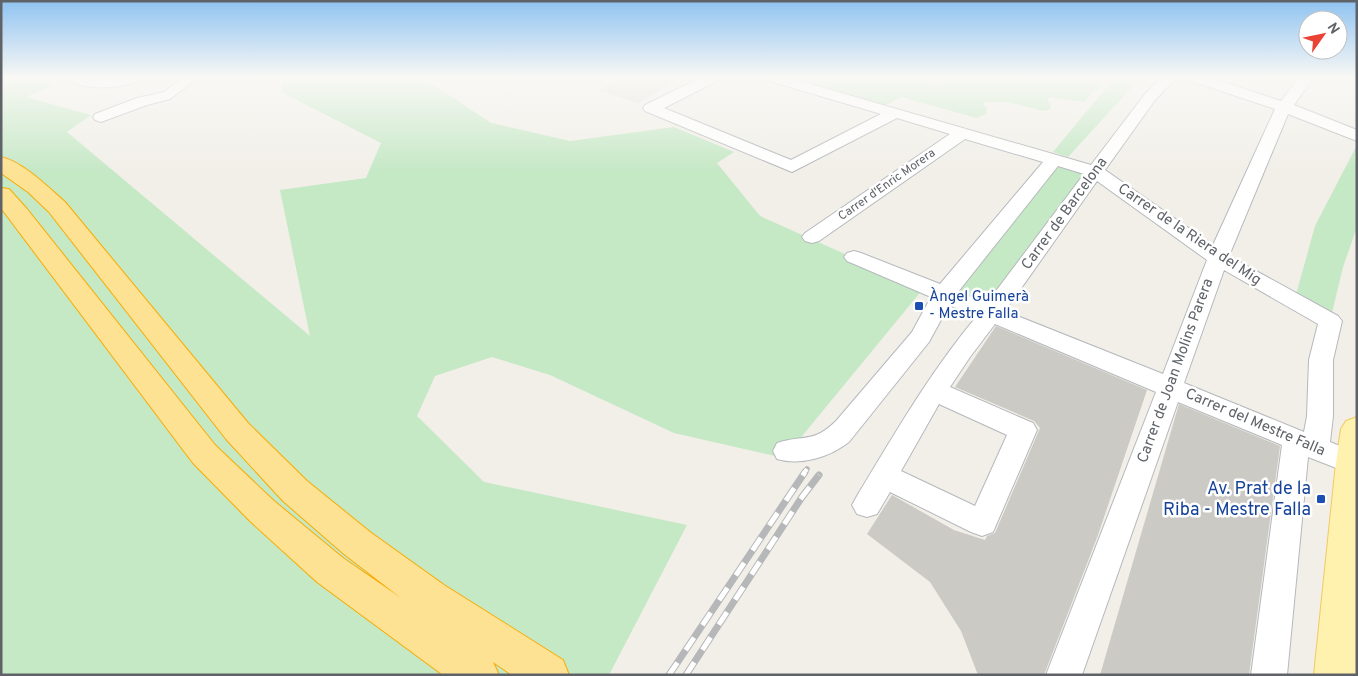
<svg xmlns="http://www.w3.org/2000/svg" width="1358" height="676" font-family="Overpass,sans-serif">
<rect width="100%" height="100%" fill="#f1efe8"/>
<path fill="#e1ded6" d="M622 77H659L675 82 638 103 598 90Z"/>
<g fill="#c5e8c5">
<path d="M1 77H40L54 85 26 97 91 115 67 132 310 336 280 190 366 178 381 143 281 92 283 77H422L491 123 570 141 674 127 734 152 717 163 760 216 923 289 784 458 674 433 550 375 492 357 435 376 417 416 484 482 687 525 609 675H1Z"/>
<path d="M784 77H905L942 84 953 77H1098L1102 85 1101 88 1091 93 1085 102 1050 97 1047 100 1051 104 1050 109 1043 111 1008 102H985L983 105 987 108 986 114 977 118 901 97 886 105Z"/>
<path d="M1115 77H1129L1133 86 1068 157 1053 152Z"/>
<path d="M1357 145V227L1343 267 1330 321 1294 302 1315 226Z"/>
<path d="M1060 163 1093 172 991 314 944 294Z"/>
</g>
<g fill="#cccac5">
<path d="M996 326 1147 390 1098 535 1044 675H978L961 631 930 582 867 534 892 495 954 530 985 540 987 536 995 533 1040 428 1034 421 955 387Z"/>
<path d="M1179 404 1280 446 1249 675H1100Z"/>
</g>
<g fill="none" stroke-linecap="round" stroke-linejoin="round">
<defs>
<g id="minor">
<path d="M65 77 103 79 141 77C130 91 76 91 65 77Z"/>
<path d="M183 77H199L170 99 147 105 101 122 95 120 93 117 95 114 137 98 164 92Z"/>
<path d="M702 77H721L719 80 664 108 791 160 881 114 766 80 764 77H786L1091 165 1145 94 1162 77H1177L1155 100 1105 170 1213 245 1275 109 1188 80 1186 77H1208L1281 101 1299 77H1314L1294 105 1357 130V141L1288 114 1229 256 1338 316 1342 321 1333 360V416L1330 442 1357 453V476L1308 457 1287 675H1251L1282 445 1178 402 1082 675H1046L1156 392 995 324 970 357 950 387 1033 423 1037 430 993 532 982 536 971 532 890 492 877 514 867 517 857 514 852 505 857 496C894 435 930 372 977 316L949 305 929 342 849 442C830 457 801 466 777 459L773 451 777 443C805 434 812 444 836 421L912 332 931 297 847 261 844 257 847 253 854 251 861 253 940 284 1043 162 965 139 819 241 812 243 805 241 802 237 805 233 950 134 897 118 792 172 645 111 643 108 645 105ZM1058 166 1084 174 987 303 958 292ZM1097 181 1207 260 1163 374 1005 311ZM1224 270 1318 324 1309 360 1307 416 1304 432 1184 383ZM939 404 1007 435 975 506 901 471Z"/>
</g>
<path id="major" d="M1357 417 1356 675H1314L1336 463 1341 429 1346 421Z"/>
<path id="highway" d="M1 157C23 162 48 187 65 202L248 423 307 481 370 532 444 585 563 660 569 675H512L493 662 499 675H443L317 582 250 521 193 463 1 208V188L9 189 27 209 215 445 274 501 343 558 401 598 344 554 283 501 226 439 49 212 28 192 1 173Z"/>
</defs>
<use href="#minor" stroke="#b5b8bc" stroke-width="2"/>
<use href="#major" stroke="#f2c960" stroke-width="2"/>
<use href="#highway" stroke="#f9ab00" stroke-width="2"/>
<use href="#minor" fill="#fff" fill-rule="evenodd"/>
<use href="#major" fill="#fff2af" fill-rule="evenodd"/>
<use href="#highway" fill="#fde293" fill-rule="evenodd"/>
<defs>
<path id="rail-far1" d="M804 473 807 469"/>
<g id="rail">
<path d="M669 675 805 472"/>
<path d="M686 675 802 497 819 475"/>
</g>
</defs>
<use href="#rail-far1" stroke="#b6b7b8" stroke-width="5.5"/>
<use href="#rail" stroke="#b6b7b8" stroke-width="7"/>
<use href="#rail-far1" stroke="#fff" stroke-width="4" stroke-dasharray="12" stroke-linecap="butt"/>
<use href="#rail" stroke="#fff" stroke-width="5" stroke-dasharray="15" stroke-linecap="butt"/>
</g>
<linearGradient id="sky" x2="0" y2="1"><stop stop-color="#8fc3f1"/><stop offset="0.45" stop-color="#f9f8f5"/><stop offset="1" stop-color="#f9f8f5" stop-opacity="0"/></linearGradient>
<rect width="1358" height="172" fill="url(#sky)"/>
<g fill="#1a4fb4" stroke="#fff" stroke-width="2">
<rect x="914" y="301" width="10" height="10" rx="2.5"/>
<rect x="1316" y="494" width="10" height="10" rx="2.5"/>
</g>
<g text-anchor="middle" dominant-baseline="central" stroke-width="5" stroke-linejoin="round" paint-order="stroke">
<g font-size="12" fill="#5f6368" stroke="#fff">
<text transform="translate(887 185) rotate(-35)">Carrer d'Enric Morera</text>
</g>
<g font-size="15" fill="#5f6368" stroke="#fff">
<text transform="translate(1065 214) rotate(-54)">Carrer de Barcelona</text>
<text transform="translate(1189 235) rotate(34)">Carrer de la Riera del Mig</text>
<text transform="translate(1176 371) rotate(-70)">Carrer de Joan Molins Parera</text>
<text transform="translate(1255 423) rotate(23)">Carrer del Mestre Falla</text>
</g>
<g font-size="15" fill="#164399" stroke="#fff" text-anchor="start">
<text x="929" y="297">Àngel Guimerà<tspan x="929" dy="17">- Mestre Falla</tspan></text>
</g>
<g font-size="18" fill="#164399" stroke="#fff" text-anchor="end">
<text x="1311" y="489">Av. Prat de la<tspan x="1311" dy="21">Riba - Mestre Falla</tspan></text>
</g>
</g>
<rect width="1358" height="676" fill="none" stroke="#5f6368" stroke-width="5"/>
<g transform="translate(1323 35) rotate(57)"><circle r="24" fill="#ffffff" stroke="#bfc1c3"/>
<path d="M0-4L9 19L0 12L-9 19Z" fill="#ea4335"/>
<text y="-8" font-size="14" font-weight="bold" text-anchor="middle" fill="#5f6368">N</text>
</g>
</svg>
